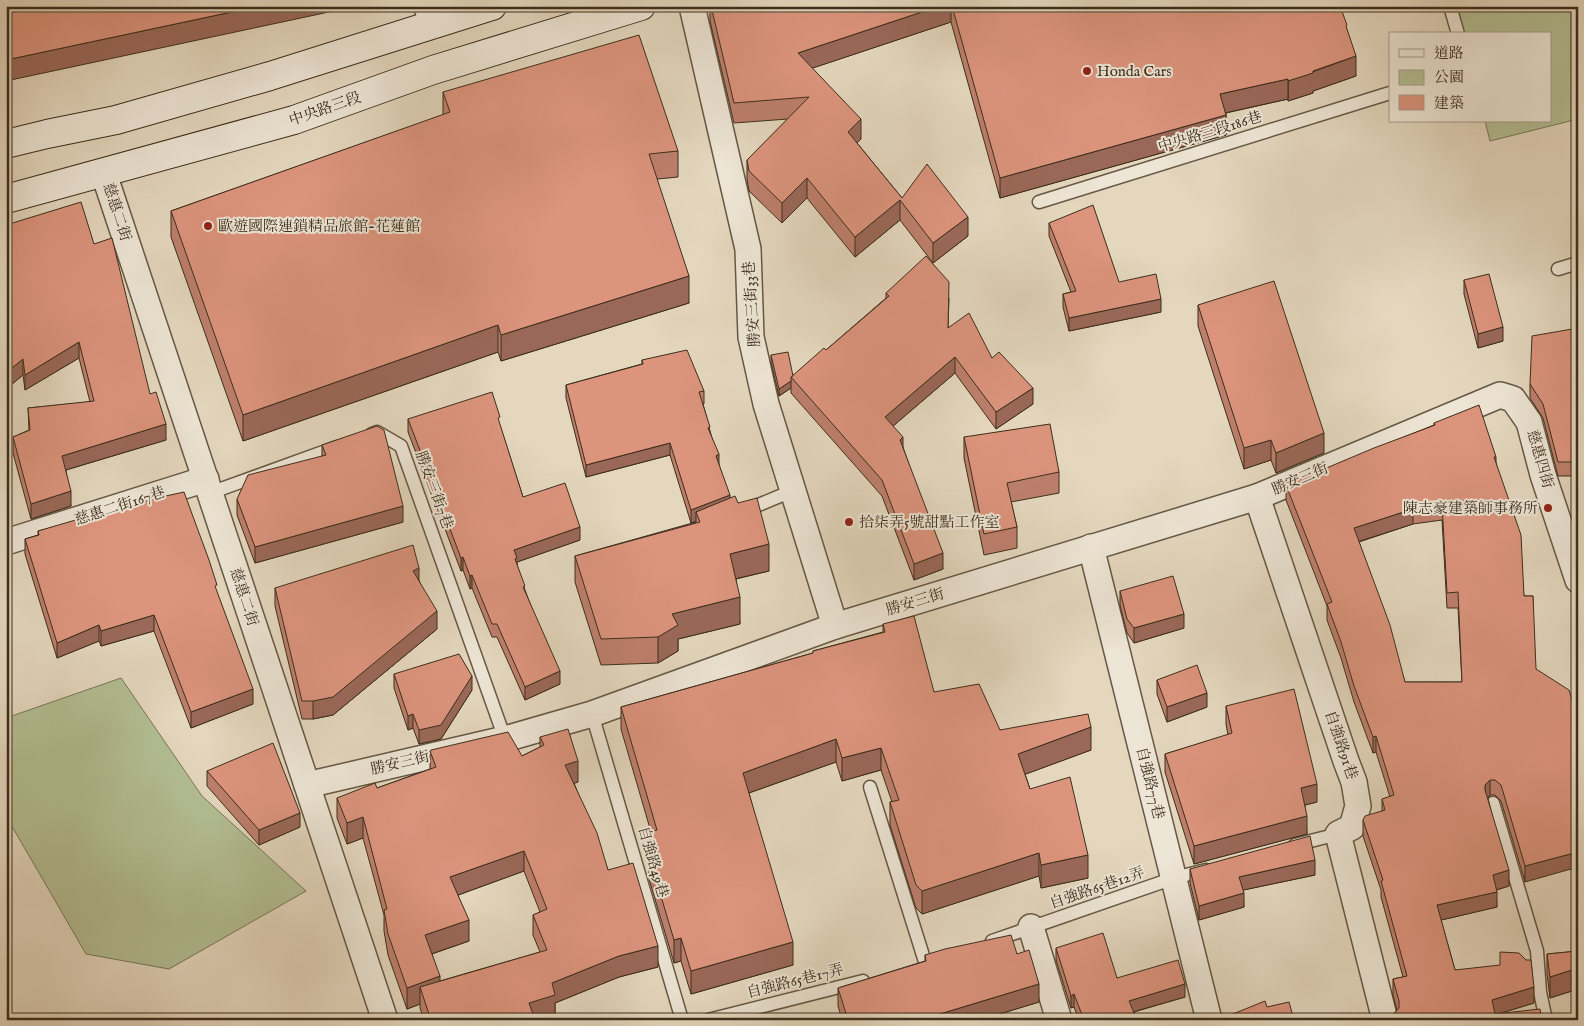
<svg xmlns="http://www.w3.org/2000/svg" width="1584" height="1026" font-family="'IM FELL English','Noto Serif TC',serif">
<rect width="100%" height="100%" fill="#e4d7be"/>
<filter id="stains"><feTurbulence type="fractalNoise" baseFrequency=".004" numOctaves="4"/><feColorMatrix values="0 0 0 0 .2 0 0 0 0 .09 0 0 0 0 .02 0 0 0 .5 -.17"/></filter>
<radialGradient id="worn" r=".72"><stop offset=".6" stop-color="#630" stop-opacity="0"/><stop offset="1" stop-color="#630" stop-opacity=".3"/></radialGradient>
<g fill="#b3be93" stroke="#787658">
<path d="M1455 6H1578V119L1490 141 1485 121H1550V34H1462Z"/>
<path d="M121 678 202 796 306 891 169 969 86 954 6 816V718Z"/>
</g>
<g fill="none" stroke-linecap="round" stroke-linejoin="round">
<defs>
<g id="lane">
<path d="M420 6 426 27"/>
<path d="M1450 6 1458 34"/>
<path d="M1039 202 1390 93"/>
<path d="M1558 269 1578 263"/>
<path d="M372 434 377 432 401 446 505 739"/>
<path d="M210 493 337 447"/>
<path d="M744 511 792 491"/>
<path d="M592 714 682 1020"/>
<path d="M870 787 926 965"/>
<path d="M1493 803 1537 951 1540 992 1546 1020"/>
<path d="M1295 845 1338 834"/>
<path d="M992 941 1174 878 1206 870"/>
<path d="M708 1020 863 981"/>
</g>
<g id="street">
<path d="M692 6 748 249 751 337 766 404 835 626"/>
<path d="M104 174 385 1020"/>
<path d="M1257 497 1346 761 1354 782 1358 806 1352 827 1338 834 1385 1020"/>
<path d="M6 542 206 479"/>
<path d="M1091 547 1209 1020"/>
<path d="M307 785 505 739 592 714 835 626 1257 497 1500 395 1513 399 1529 422 1543 475 1578 580"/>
<path d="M1031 927 1059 1020"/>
</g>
<g id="secondary">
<path d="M6 144 47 134 116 120 270 76 492 6"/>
<path d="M6 199 294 120 433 70 641 6"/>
</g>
</defs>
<use href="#lane" stroke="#665844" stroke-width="15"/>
<use href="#street" stroke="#665844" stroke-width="28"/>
<use href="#secondary" stroke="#3c2e1c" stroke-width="30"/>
<use href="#lane" stroke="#ede5d5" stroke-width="12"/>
<use href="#street" stroke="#ede5d5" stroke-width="25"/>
<use href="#secondary" stroke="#ede5d5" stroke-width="28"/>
</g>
<g fill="#bd7f6c" stroke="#3c2e1c" fill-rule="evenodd">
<path d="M710 6H1340L1347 31 1356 76 1313 91V93L1288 101V99L1226 113V135L1000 198 951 22 812 68 861 139 857 143 902 198 968 236 933 263 900 220 855 257 807 198 782 223 749 191 747 179V160L788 119 734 123 710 21Z"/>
<path d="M443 92 678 151V177L657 179 689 303 501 361 498 352 243 441 171 237V211L443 115Z"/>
<path d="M1049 223 1119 282 1161 312 1069 331 1063 307V294L1071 292 1049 236Z"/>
<path d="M6 225 94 244 166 440 66 470 71 506 31 519 13 453V437L29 430 28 408 90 402 79 358 25 390 23 375 6 389Z"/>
<path d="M1464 280 1503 341 1478 348 1464 294Z"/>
<path d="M886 293 949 298 948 328 992 358 1033 404 996 429 955 373 893 426 903 447 943 569 914 580 882 496 791 393V388L779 396 771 362V355L793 376 826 350 886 298Z"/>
<path d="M1198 305 1324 453 1276 473 1271 460 1244 469 1198 326Z"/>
<path d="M1578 328V476H1558L1543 418 1530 398V384Z"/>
<path d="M642 360 704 391V404H703L719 465 730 498 738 503 769 571 736 579 740 624 678 639V651L658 663 601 665 575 582V556L696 522V521L691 523 670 455 586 477 566 398V385L642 364Z"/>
<path d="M408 419 500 426 523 497 580 540 517 562V565L525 590 560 684 525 700 497 637H492L472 588 470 589 463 570 461 571 408 432Z"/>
<path d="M1434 423 1496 457V462L1524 596H1533L1525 882 1501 801 1495 795H1490L1488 798 1509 886 1496 890 1497 907 1441 920 1455 970 1534 1003 1501 1013 1542 1020H1392V1016L1397 1010 1393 995V979L1403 977 1381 897V890L1363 836V820L1382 811V799L1390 797 1376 752 1373 753 1354 702 1341 658 1327 620V606L1286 500V485L1434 425ZM1442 520 1447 608H1458L1462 682H1405L1359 542 1413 524Z"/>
<path d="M964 437 1059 472V493L1011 502 1017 527V548L984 555 964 458Z"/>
<path d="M322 445 403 522 255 563 237 515V499L322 456Z"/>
<path d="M102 516 217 593 253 704 191 728 154 631 101 646 99 641 57 658 25 554V539L38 535V531L79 521Z"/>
<path d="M419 580 437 629 333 715 313 719H302L275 606V588Z"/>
<path d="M1120 591 1184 628 1134 643 1127 633 1120 605Z"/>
<path d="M883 624 934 692 1000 730 1091 750 1025 774 1030 789 1088 878 1041 888 1039 876 922 914 916 908 890 825V802H892L881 770 842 781 836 762 749 793 793 965 691 994 681 961 674 963 649 879V856L651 855 650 832H651L621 729V707L813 653V651L883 632Z"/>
<path d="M394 674 472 690 441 739 419 744 413 728 408 730 394 688Z"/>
<path d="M1157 680 1207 707 1167 722 1157 694Z"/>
<path d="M1226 706 1317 802 1305 805 1307 834 1194 864 1165 772V754L1228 735 1226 724Z"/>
<path d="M540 737 578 782 574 783 608 870 658 967 619 977 555 1003V1016L542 1020H424L420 1008V1004L407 1009 388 955 384 931V915L363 838 347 844 337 818V798L377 788 430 769V751L522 756 540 747ZM524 871 540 912 533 915V935L540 952 440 981 432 954 469 941 458 895Z"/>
<path d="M207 771 300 827 259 845 207 786Z"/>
<path d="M1190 869 1315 875 1243 890 1244 907 1199 920 1190 883Z"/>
<path d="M1056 948 1117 978 1185 997 1134 1012 1137 1020H1079L1074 1007 1071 1008 1056 960Z"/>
<path d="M1578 951V989L1550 998 1547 974V954Z"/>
<path d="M1017 954 1039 1002 980 1020H842L838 1006V988L925 961V955Z"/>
</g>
<g fill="#9a6858" stroke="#3c2e1c">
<path d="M260 6H357L6 81V60Z"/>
<path d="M940 6H951V22L798 73V53Z"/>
<path d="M1356 56V76L1313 91V93L1288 101V81Z"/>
<path d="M1288 79V99L1220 114V94Z"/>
<path d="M1226 115V135L1000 198V178Z"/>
<path d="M861 119V139L848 152V132Z"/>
<path d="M807 178V198L782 223V203Z"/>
<path d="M900 200V220L855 257V237Z"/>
<path d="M968 217V236L933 263V243Z"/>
<path d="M689 276V303L501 361V335Z"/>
<path d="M1161 299V312L1069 331V318Z"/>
<path d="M498 325V352L243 441V415Z"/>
<path d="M1503 327V341L1478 348V334Z"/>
<path d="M79 342V358L25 390V375Z"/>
<path d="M955 357V373L885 433V417Z"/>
<path d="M23 359V375L6 389V373Z"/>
<path d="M791 381V388L779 396V389Z"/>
<path d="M1033 388V404L996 429V412Z"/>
<path d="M166 424V440L62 471V456Z"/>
<path d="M1324 433V453L1276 473V453Z"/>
<path d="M903 437V453L900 440Z"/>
<path d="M1271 440V460L1244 469V448Z"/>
<path d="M670 443V455L586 477V465Z"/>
<path d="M719 454V467L716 456Z"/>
<path d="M71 491V506L31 519V504Z"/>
<path d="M730 495V507L696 512V521L691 523V510Z"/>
<path d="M403 506V522L255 563V547Z"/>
<path d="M1413 509V524L1354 543V528Z"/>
<path d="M580 527V540L517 562V571L514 550Z"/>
<path d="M769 544V571L730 580V554Z"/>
<path d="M943 553V569L914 580V564Z"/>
<path d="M463 557V570L461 571V558Z"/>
<path d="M419 568V587L413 571Z"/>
<path d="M472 575V588L470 589V576Z"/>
<path d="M740 597V624L678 639V651L658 663V637L672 614Z"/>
<path d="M437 611V629L333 715 313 719V701Z"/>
<path d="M1184 614V628L1134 643V628Z"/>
<path d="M154 615V631L101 646V631Z"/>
<path d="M99 625V641L57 658V643Z"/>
<path d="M11 662V677L6 678V664Z"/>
<path d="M560 671V684L525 700V687Z"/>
<path d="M472 676V690L441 739 419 744V730Z"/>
<path d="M253 689V704L191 728V712Z"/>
<path d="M1207 693V707L1167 722V707Z"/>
<path d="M413 714V728L408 730V716Z"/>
<path d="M1091 727V750L1018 777V754Z"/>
<path d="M1376 736V752L1373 753V737Z"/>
<path d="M836 739V762L743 795V773Z"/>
<path d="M881 748V770L842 781V758Z"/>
<path d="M578 761V782L565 786V765Z"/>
<path d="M1490 780V795L1485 801V785Z"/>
<path d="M1317 784V802L1301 806V788Z"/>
<path d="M300 813V827L259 845V830Z"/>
<path d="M1307 816V834L1194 864V846Z"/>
<path d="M363 817V838L347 844V823Z"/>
<path d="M524 851V871L450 898V877Z"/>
<path d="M1578 852V867L1525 882V866Z"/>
<path d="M1039 853V876L922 914V891Z"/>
<path d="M1088 855V878L1041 888V865Z"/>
<path d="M1315 860V875L1239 891V877Z"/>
<path d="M1509 870V886L1493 891V875Z"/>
<path d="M1497 892V907L1437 921V905Z"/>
<path d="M1244 893V907L1199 920V906Z"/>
<path d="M469 920V941L425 956V935Z"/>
<path d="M681 938V961L674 963V940Z"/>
<path d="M793 942V965L691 994V971Z"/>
<path d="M658 946V967L619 977 555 1003V1016L542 1020H529V1003L552 983 619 956Z"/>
<path d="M1578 968V989L1550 998V977Z"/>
<path d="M440 976V997L420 987V1004L407 1009V988Z"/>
<path d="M1039 984V1002L980 1020H920Z"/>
<path d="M1185 984V997L1129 1013V1001Z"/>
<path d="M1534 987V1003L1492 1016V1000Z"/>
<path d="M1074 994V1007L1071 1008V996Z"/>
</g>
<g fill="#dc947d" stroke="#3c2e1c" fill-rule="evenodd">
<path d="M6 6H260L6 60Z"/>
<path d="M711 6H940L798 53 861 119 848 132 902 198 927 164 968 217 933 243 900 200 855 237 807 178 782 203 749 171 747 160 809 97 734 103Z"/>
<path d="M952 6H1340L1347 25 1346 26 1356 56 1313 71V73L1288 81V79L1220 94 1226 115 1000 178Z"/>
<path d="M639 35 678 151 649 154 689 276 501 335 498 325 243 415 171 211 450 112 443 92Z"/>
<path d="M81 202 94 244 112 238 150 394 156 392 166 424 62 456 71 491 31 504 13 437 30 430 28 408 94 401 79 342 25 375 23 359 6 373V225Z"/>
<path d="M1093 205 1119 282 1156 274 1161 299 1069 318 1063 294 1076 291 1049 223Z"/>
<path d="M926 256 949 282 948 328 969 313 992 358 999 352 1033 388 996 412 955 357 885 417 903 437 900 440 943 553 914 564 882 480 791 377 824 348 826 350 889 296 886 293Z"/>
<path d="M1489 274 1503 327 1478 334 1464 280Z"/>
<path d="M1274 281 1324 433 1276 453 1271 440 1244 448 1198 305Z"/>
<path d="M1578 328V462H1558L1543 404 1530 384 1532 336Z"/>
<path d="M687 350 704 391 699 392 710 427 708 428 719 454 716 456 730 495 691 510 670 443 586 465 566 385 643 364 642 360Z"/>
<path d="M788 352 793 376 791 377V381L779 389 771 355Z"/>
<path d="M492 392 500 417 498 418 523 497 565 483 580 527 514 550 517 558 515 559 525 586 523 587 560 671 525 687 497 624H492L472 575 470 576 463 557 461 558 408 419Z"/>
<path d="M1479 405 1496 457H1494L1521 535 1524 596H1533L1536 669 1569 690 1578 718V852L1525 866 1501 785 1495 780H1490L1485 785V790L1509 870 1493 875 1497 892 1437 905 1455 970 1500 965V952L1519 953 1526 960H1531L1534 987 1492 1000 1495 1014 1540 1009 1542 1020H1393L1392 1016 1399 1008V1001L1393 979 1407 976 1381 881 1383 880 1363 820 1365 816 1385 810 1382 799 1394 795 1376 736 1373 737 1354 686 1341 642 1327 604 1332 602 1286 485 1374 448 1435 425 1434 423ZM1442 504 1447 593 1458 592 1462 682H1405L1390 625 1354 528 1413 509Z"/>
<path d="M1050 424 1059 472 1007 483 1017 527 984 534 964 437Z"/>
<path d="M377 426 384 430 403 506 255 547 237 499 248 475 326 455 322 445Z"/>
<path d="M184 492 209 560 217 585 215 586 253 689 191 712 154 615 101 631 99 625 57 643 25 539 39 535 38 531 79 519V521L101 513 102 516 152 499Z"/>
<path d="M735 496 738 503 757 498 769 544 730 554 740 597 672 614 678 625 658 637 601 639 575 556 700 522 696 512Z"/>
<path d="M413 545 419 568 413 571 437 611 333 697 313 701H302L275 588Z"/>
<path d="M1173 576 1184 614 1134 628 1127 619 1120 591Z"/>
<path d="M914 616 934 692 979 684 1000 730 1088 714 1091 727 1018 754 1030 789 1070 777 1088 855 1041 865 1039 853 922 891 916 885 890 802 899 800 881 748 842 758 836 739 743 773 793 942 691 971 681 938 674 940 649 856 657 854 650 832 657 830 621 707 813 653V651L885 632 883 624Z"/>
<path d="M6 647 11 662 6 664Z"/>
<path d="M459 654 472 676 441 725 419 730 413 714 408 716 394 674Z"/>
<path d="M1197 665 1207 693 1167 707 1157 680Z"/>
<path d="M1294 689 1317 784 1301 788 1307 816 1194 846 1165 754 1232 733 1226 706Z"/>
<path d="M568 729 578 761 565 765 597 833 608 870 633 863 658 946 619 956 552 983 555 995 529 1003 535 1020H431L420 987 547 950 533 915 547 909 524 851 450 877 469 920 425 935 440 976 407 988 388 934 384 910 387 909 363 817 347 823 337 798 375 783 377 788 436 767 430 751 431 750 508 732 522 756 544 745 540 737Z"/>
<path d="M273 743 300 813 259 830 207 771Z"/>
<path d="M1310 836 1315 860 1239 877 1244 893 1199 906 1190 869Z"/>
<path d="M1103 933 1117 978 1178 960 1185 984 1129 1001 1137 1020H1084L1074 994 1071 996 1056 948Z"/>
<path d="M1011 935 1017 954 1029 950 1039 984 920 1020H848L838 988 926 961 925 955 945 949Z"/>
<path d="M1578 951V968L1550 977 1547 954Z"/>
<path d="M1265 1001 1267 1007 1289 1002 1294 1020H1224L1223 1018Z"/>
</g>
<g fill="#8f2418" stroke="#ede5d5" stroke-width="2">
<circle cx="1087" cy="71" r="5"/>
<circle cx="208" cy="226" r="5"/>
<circle cx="1548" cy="508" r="5"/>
<circle cx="849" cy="522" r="5"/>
</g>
<g text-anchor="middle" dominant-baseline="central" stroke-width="4" stroke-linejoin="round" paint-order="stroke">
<g font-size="15" fill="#3c2e1c" stroke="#ede5d5" text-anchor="start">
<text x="1097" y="71">Honda Cars</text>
<text x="218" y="226">歐遊國際連鎖精品旅館-花蓮館</text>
<text x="1538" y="508" text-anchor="end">陳志豪建築師事務所</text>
<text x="859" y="522">拾柒弄5號甜點工作室</text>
</g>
<g font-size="15" fill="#3c2e1c" stroke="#ede5d5">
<text transform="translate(325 109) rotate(-19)">中央路三段</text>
<text transform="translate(1210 132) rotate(-17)">中央路三段186巷</text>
<text transform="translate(117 212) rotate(72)">慈惠二街</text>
<text transform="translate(752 304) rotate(-94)">勝安三街33巷</text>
<text transform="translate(1540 459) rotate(74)">慈惠四街</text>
<text transform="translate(1300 479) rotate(-23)">勝安三街</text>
<text transform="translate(434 490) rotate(70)">勝安三街7巷</text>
<text transform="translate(120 506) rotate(-18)">慈惠二街167巷</text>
<text transform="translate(244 597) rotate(72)">慈惠二街</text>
<text transform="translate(915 602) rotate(-17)">勝安三街</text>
<text transform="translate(1341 745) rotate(71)">自強路91巷</text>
<text transform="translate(400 763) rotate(-13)">勝安三街</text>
<text transform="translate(1150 783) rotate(76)">自強路77巷</text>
<text transform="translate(653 862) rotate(74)">自強路49巷</text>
<text transform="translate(1097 888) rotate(-19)">自強路65巷12弄</text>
<text transform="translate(795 981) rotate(-14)">自強路65巷17弄</text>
</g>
</g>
<rect width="1584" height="1026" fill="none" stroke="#e4d7be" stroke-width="25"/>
<rect x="8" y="8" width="1569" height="1011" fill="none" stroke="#3c2e1c" stroke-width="2.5"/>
<rect x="12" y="12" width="1559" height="1001" fill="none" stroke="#3c2e1c"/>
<rect x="1389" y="32" width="162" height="90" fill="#ede5d5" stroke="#a69c8b"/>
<rect x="1399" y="49" width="25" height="8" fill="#ede5d5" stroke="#a69c8b"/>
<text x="1434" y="58" font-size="15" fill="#3c2e1c">道路</text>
<rect x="1399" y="70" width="25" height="15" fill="#b3be93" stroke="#a69c8b"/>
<text x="1434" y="82" font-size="15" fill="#3c2e1c">公園</text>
<rect x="1399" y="95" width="25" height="15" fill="#dc947d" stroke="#a69c8b"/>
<text x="1434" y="108" font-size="15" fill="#3c2e1c">建築</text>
<rect width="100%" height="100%" filter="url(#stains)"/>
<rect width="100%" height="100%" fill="url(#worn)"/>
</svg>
